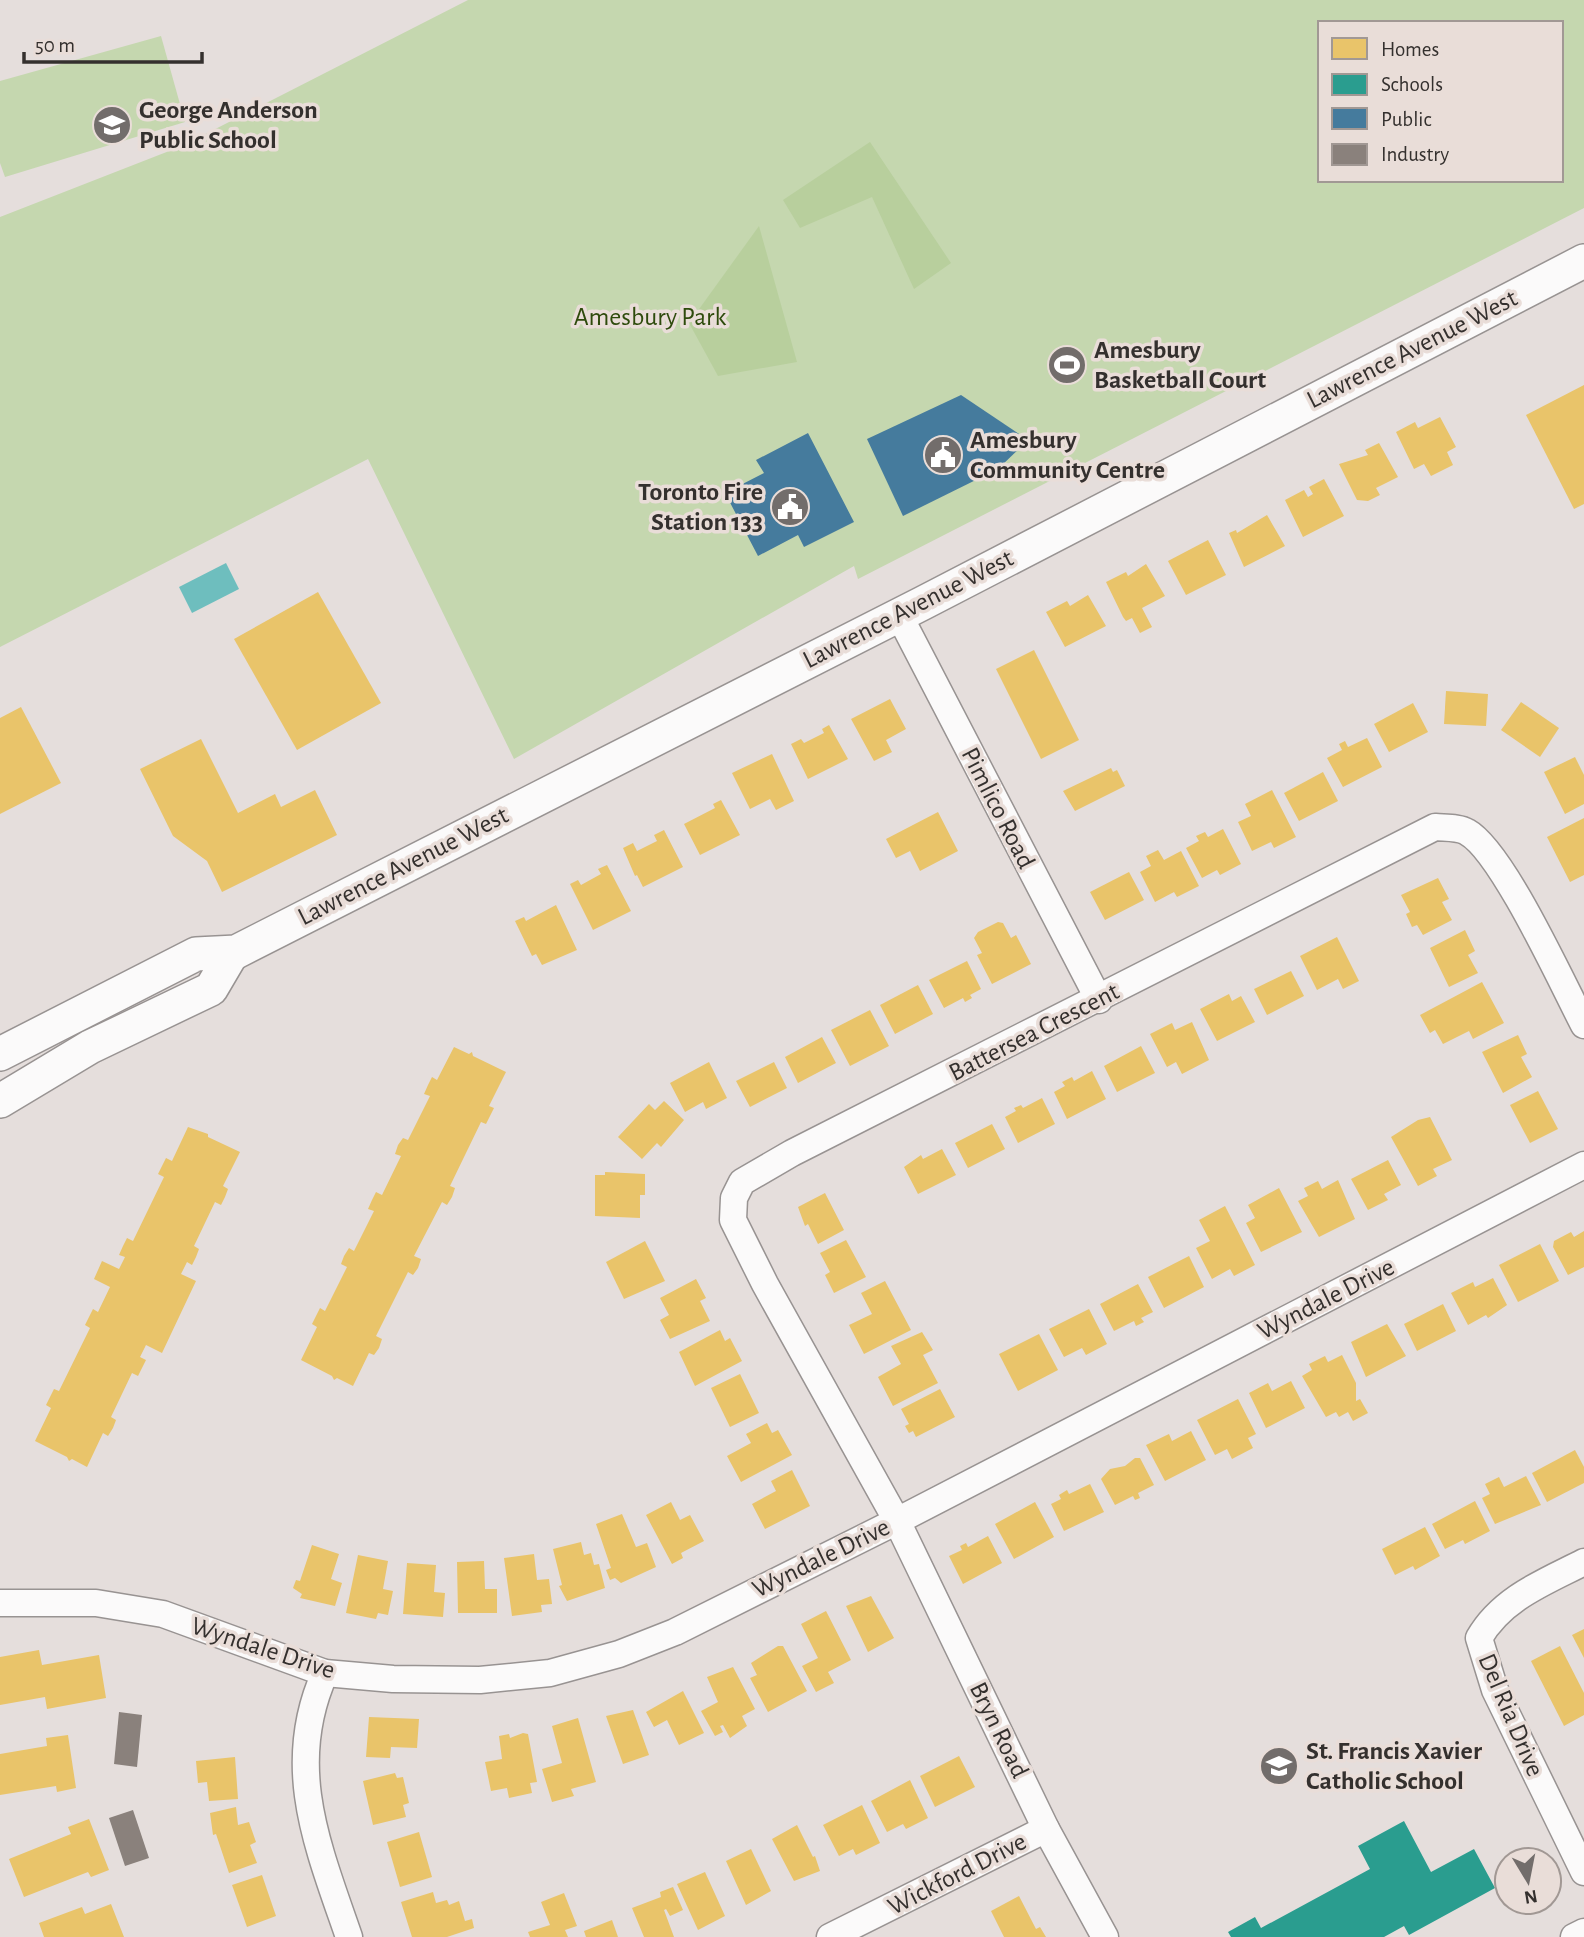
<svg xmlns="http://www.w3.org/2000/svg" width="1584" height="1937" font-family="'Alegreya Sans',sans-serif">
<rect width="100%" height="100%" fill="#e5dedc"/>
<g fill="#c5d7af" fill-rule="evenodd">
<path d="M468 0H1584V208L858 579 854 566 514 759 368 459 0 647V217L182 146ZM1320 23H1561V180H1320Z"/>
<path d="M161 36 185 122 5 177 0 163V81Z"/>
</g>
<g fill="#b8cf9d">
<path d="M870 142 951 263 914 289 872 197 800 228 783 200Z"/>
<path d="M759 226 797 362 718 376 689 323Z"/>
</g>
<path fill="#6ebebe" d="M226 563 239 589 192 613 179 587Z"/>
<g fill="#e9c46a">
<path d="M1584 385V504L1574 509 1526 415Z"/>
<path d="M1440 417 1456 447 1447 452 1453 465 1431 476 1424 464 1414 469 1396 432 1415 422 1418 428Z"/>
<path d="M1379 443 1398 477 1376 488 1380 495 1368 501 1357 500 1339 464 1368 455 1365 450Z"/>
<path d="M1324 479 1344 516 1303 537 1285 500 1304 490 1308 497 1313 494 1309 487Z"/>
<path d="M1267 515 1285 546 1244 567 1229 533 1236 530 1237 533Z"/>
<path d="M1208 540 1226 575 1186 595 1168 561Z"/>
<path d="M1146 564 1165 596 1142 608 1152 627 1140 633 1132 618 1126 621 1123 617 1106 582 1126 572 1128 576Z"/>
<path d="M318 592 381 703 297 750 234 639Z"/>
<path d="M1088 595 1106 626 1065 647 1046 612 1067 601 1070 606Z"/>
<path d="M1034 650 1079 740 1041 759 996 669Z"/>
<path d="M1446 691 1488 694 1486 726 1444 724Z"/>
<path d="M890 699 906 729 886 740 892 752 874 761 851 719Z"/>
<path d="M1521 702 1559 728 1540 757 1501 730Z"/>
<path d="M1413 703 1428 732 1389 752 1374 724Z"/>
<path d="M21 707 61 783 0 814V718Z"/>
<path d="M829 725 848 759 808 779 791 744 801 739 804 743 824 733 822 729Z"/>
<path d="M1367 738 1382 767 1343 787 1327 758 1342 750 1339 744 1345 741 1348 747Z"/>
<path d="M201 739 238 813 275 794 281 807 315 790 337 835 222 892 207 861 173 836 140 769Z"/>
<path d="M772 754 794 801 776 810 770 799 750 809 732 773Z"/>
<path d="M1575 757 1584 775V804L1565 814 1544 772Z"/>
<path d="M1111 768 1113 772 1117 770 1125 786 1075 811 1063 791Z"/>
<path d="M1323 772 1338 801 1299 821 1284 793Z"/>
<path d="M1272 790 1296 837 1274 848 1271 842 1252 851 1238 822 1251 816 1245 804Z"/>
<path d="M721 800 740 835 700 855 684 824 715 808 713 804Z"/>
<path d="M938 812 958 851 920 871 910 851 896 858 886 839Z"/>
<path d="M1584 818V875L1570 882 1547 837Z"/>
<path d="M1223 829 1241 864 1220 875 1217 870 1202 878 1186 848 1199 841 1196 836 1205 832 1208 837Z"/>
<path d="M664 830 683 867 643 887 637 875 635 876 623 848 633 843 637 851 657 841 654 835Z"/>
<path d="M1158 850 1164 860 1181 851 1199 886 1177 897 1174 892 1155 902 1140 872 1151 866 1146 856Z"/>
<path d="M607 865 631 911 593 930 570 884 578 880 581 885 601 874 598 869Z"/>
<path d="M1129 872 1144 900 1105 920 1090 892Z"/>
<path d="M1438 878 1449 899 1442 902 1452 920 1423 935 1417 925 1412 927 1406 914 1410 912 1401 895Z"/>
<path d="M556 905 577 950 542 965 536 954 532 956 515 921 524 917 526 921Z"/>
<path d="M998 922 1003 923 1011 938 1016 935 1031 964 992 984 977 955 982 953 974 938 978 932Z"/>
<path d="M1465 930 1475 951 1468 955 1478 973 1449 987 1430 948Z"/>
<path d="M1337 937 1359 981 1343 989 1338 979 1317 990 1300 956Z"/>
<path d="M967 961 981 989 970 995 972 998 965 1002 963 998 944 1008 929 980Z"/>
<path d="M1291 971 1304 996 1267 1015 1254 989Z"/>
<path d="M1482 982 1504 1023 1473 1039 1469 1031 1443 1044 1435 1030 1430 1033 1420 1015Z"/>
<path d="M918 985 933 1014 895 1034 880 1005Z"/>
<path d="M1229 994 1232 1001 1241 996 1255 1022 1217 1041 1200 1009Z"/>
<path d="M870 1010 889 1046 850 1066 831 1030Z"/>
<path d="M1192 1022 1209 1060 1182 1074 1176 1062 1167 1067 1150 1034 1172 1023 1175 1030Z"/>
<path d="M1518 1035 1527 1054 1521 1057 1532 1077 1503 1093 1482 1052Z"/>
<path d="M822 1037 836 1063 798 1083 785 1057Z"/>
<path d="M1141 1046 1155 1073 1117 1092 1104 1066Z"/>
<path d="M454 1047 469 1054 472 1052 473 1056 506 1072 489 1106 494 1108 486 1124 481 1122 450 1186 455 1188 452 1197 447 1205 442 1202 414 1256 421 1259 418 1268 413 1275 408 1272 376 1336 382 1339 379 1348 374 1355 369 1353 353 1386 337 1378 334 1380 332 1376 301 1360 317 1327 312 1324 320 1308 325 1311 347 1267 341 1264 344 1256 349 1248 354 1251 374 1211 368 1209 372 1200 376 1192 382 1195 401 1156 395 1154 398 1145 403 1138 408 1140 430 1096 424 1094 428 1085 432 1077 437 1080Z"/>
<path d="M709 1062 727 1098 706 1109 703 1102 685 1112 670 1083Z"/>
<path d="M774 1062 787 1088 750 1107 736 1081Z"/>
<path d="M1092 1071 1106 1099 1067 1119 1054 1092 1065 1086 1062 1082 1072 1077 1074 1081Z"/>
<path d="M1538 1091 1558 1129 1530 1143 1510 1105Z"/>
<path d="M1042 1098 1055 1124 1018 1143 1005 1117 1016 1111 1014 1108 1021 1105 1023 1108Z"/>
<path d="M664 1101 684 1120 661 1147 657 1143 642 1159 618 1137 649 1104 655 1110Z"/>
<path d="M1430 1117 1452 1160 1433 1169 1437 1176 1418 1186 1391 1137 1418 1120Z"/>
<path d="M992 1124 1005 1149 968 1168 955 1143Z"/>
<path d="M188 1127 208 1134V1137L240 1152 223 1186 228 1189 225 1197 221 1205 215 1202 194 1246 199 1249 196 1257 192 1265 187 1262 181 1274 196 1281 162 1353 146 1345 140 1357 146 1360 138 1376 132 1373 111 1417 116 1420 113 1428 108 1436 103 1433 87 1467 72 1459 69 1461 67 1457 35 1441 51 1408 46 1405 54 1389 59 1391 90 1328 85 1325 93 1309 98 1312 110 1287 94 1279 102 1261 119 1269 125 1257 119 1255 123 1246 127 1238 133 1241 164 1177 158 1174 166 1158 172 1161Z"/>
<path d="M942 1149 956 1175 918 1194 904 1167 921 1155 923 1159Z"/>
<path d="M1388 1160 1401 1185 1384 1194 1388 1200 1368 1210 1351 1179Z"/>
<path d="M605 1172 645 1174V1195H640V1218L595 1216V1175H605Z"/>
<path d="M1338 1180 1355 1219 1319 1237 1298 1201 1308 1196 1304 1188 1318 1181 1322 1189Z"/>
<path d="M1279 1188 1302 1232 1261 1252 1246 1223 1255 1218 1248 1205Z"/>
<path d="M825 1193 844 1230 818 1244 808 1224 805 1226 798 1207Z"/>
<path d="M1225 1206 1255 1265 1234 1276 1230 1269 1212 1279 1196 1248 1210 1241 1199 1220Z"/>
<path d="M1584 1231V1267L1568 1275 1553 1247 1554 1241 1571 1232 1574 1237Z"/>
<path d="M846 1240 866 1277 834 1293 825 1275 830 1272 820 1253Z"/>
<path d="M645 1241 665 1281 624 1299 606 1262Z"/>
<path d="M1540 1244 1559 1281 1518 1302 1499 1265Z"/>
<path d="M1189 1256 1204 1287 1164 1308 1148 1277Z"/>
<path d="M1493 1278 1507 1305 1488 1318 1486 1315 1468 1325 1451 1293 1473 1282 1475 1287Z"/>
<path d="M696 1279 706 1298 700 1301 710 1321 670 1339 660 1320 669 1315 660 1298Z"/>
<path d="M885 1281 911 1330 864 1354 849 1325 872 1314 861 1293Z"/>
<path d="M1138 1284 1153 1312 1141 1318 1144 1322 1136 1326 1134 1321 1114 1331 1100 1304Z"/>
<path d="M1443 1304 1456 1331 1417 1351 1404 1324Z"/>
<path d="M1089 1309 1107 1344 1086 1355 1082 1348 1064 1357 1049 1329Z"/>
<path d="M1387 1324 1406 1356 1366 1377 1351 1342Z"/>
<path d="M720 1330 725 1341 730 1338 742 1361 695 1386 679 1352Z"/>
<path d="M922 1332 933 1350 923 1355 938 1383 893 1406 878 1377 901 1364 891 1346Z"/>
<path d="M1039 1334 1058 1370 1018 1391 999 1354Z"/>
<path d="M1342 1355 1356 1383V1401L1360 1399 1368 1413 1353 1421 1348 1412 1339 1417 1336 1412 1326 1417 1302 1376 1312 1370 1309 1364 1325 1356 1328 1362Z"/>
<path d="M740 1374 759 1413 730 1427 711 1388Z"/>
<path d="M1291 1381 1305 1408 1266 1428 1249 1393 1268 1383 1272 1391Z"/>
<path d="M940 1389 955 1417 916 1437 913 1431 909 1433 905 1426 909 1424 901 1409Z"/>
<path d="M1238 1399 1256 1434 1248 1438 1253 1448 1232 1459 1227 1449 1215 1455 1197 1420Z"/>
<path d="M767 1423 772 1433 778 1430 792 1455 741 1482 727 1456 751 1443 746 1434Z"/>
<path d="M1191 1431 1206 1460 1165 1481 1146 1445 1169 1434 1172 1441Z"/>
<path d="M1575 1450 1584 1467V1483L1547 1502 1532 1473Z"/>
<path d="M1135 1458H1140L1154 1485 1138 1493 1140 1498 1135 1500 1133 1496 1115 1505 1101 1479 1110 1469 1125 1466Z"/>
<path d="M792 1470 810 1506 765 1529 752 1504 776 1491 771 1481Z"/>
<path d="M1526 1476 1541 1505 1495 1524 1482 1498 1490 1494 1485 1484 1499 1477 1504 1487Z"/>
<path d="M1090 1484 1104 1512 1064 1531 1051 1504 1061 1499 1059 1495 1067 1490 1069 1494Z"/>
<path d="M1475 1501 1490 1531 1465 1544 1463 1540 1445 1549 1432 1524Z"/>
<path d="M671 1502 680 1520 690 1515 704 1541 681 1553 683 1558 672 1564 646 1515Z"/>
<path d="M1035 1502 1054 1537 1014 1559 995 1524Z"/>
<path d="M622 1514 636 1547 647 1543 656 1567 621 1583 615 1578 610 1580 606 1570 611 1568 596 1524Z"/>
<path d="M1425 1527 1440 1556 1415 1570 1413 1566 1395 1575 1382 1549Z"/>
<path d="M988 1536 1002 1563 963 1584 949 1556 962 1550 960 1546 966 1543 968 1547Z"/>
<path d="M581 1542 584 1555 591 1553 594 1565 599 1564 605 1588 567 1601 559 1586 562 1585 553 1549Z"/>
<path d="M312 1545 339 1554 331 1579 342 1583 335 1606 300 1598 302 1594 293 1588 296 1580 300 1581Z"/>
<path d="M534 1554 537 1580 549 1579 552 1604 541 1605 542 1612 512 1616 504 1558Z"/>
<path d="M358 1555 388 1561 383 1589 393 1591 388 1615 378 1613 376 1619 346 1613Z"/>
<path d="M484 1561 485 1589H497V1613H458L457 1562Z"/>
<path d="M407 1563 436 1565 434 1592 445 1593 443 1617 403 1614Z"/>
<path d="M871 1596 894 1638 868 1652 846 1606Z"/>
<path d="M826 1611 851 1660 828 1672 834 1683 816 1692 802 1666 818 1658 801 1624Z"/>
<path d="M1584 1629V1658L1572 1635Z"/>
<path d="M778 1646H783L807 1691 768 1712 750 1678 757 1675 751 1663Z"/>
<path d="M1560 1646 1584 1693V1715L1564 1726 1531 1661Z"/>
<path d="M39 1650 42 1665 99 1655 106 1698 47 1709 45 1697 0 1705V1657Z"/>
<path d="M733 1667 755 1709 742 1716 747 1726 730 1738 723 1725 720 1726 723 1732 715 1736 701 1711 718 1702 707 1677Z"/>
<path d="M683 1691 704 1733 679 1745 667 1720 654 1727 646 1712Z"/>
<path d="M633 1710 649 1755 623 1764 606 1716Z"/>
<path d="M369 1717 419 1719 417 1748 391 1747 390 1758 366 1757Z"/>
<path d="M578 1718 596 1782 571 1789 574 1796 552 1802 542 1769 562 1763 552 1726Z"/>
<path d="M523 1733 528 1734 537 1782 530 1783 532 1793 509 1798 507 1788 491 1791 485 1762 502 1759 499 1736 509 1734 510 1738Z"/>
<path d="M68 1735 76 1788 57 1792 56 1786 0 1795V1754L47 1746 46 1738Z"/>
<path d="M959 1756 975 1787 935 1807 920 1776Z"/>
<path d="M235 1757 238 1799 209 1801 207 1782 198 1783 196 1761Z"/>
<path d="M395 1773 397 1778 403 1777 409 1803 403 1805 406 1817 373 1825 363 1781Z"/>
<path d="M910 1780 928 1818 906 1829 903 1824 887 1832 871 1801Z"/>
<path d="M862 1805 880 1843 856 1855 853 1849 839 1856 823 1825Z"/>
<path d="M236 1807 238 1825 249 1822 256 1842 250 1845 257 1863 229 1873 216 1834 213 1835 210 1813Z"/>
<path d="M89 1819 109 1870 91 1877 88 1872 24 1897 9 1859 71 1834 68 1827Z"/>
<path d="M797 1825 813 1857 815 1856 820 1871 794 1881 772 1839Z"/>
<path d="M419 1832 432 1877 400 1887 387 1842Z"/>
<path d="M751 1849 771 1891 746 1905 726 1861Z"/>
<path d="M705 1872 725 1916 698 1930 677 1884Z"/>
<path d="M262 1875 276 1916 247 1927 232 1885Z"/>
<path d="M673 1887 683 1910 670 1916 666 1909 664 1910 674 1937H644L632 1908 661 1897 660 1892Z"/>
<path d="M433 1892 436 1903 447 1900 449 1905 459 1901 465 1921 472 1919 474 1928 447 1937H412L401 1902Z"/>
<path d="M564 1893 577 1926 565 1930 568 1937H530L528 1932 550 1925 541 1902Z"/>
<path d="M1019 1896 1036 1929 1040 1927 1046 1937H1004L991 1911Z"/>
<path d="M111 1904 124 1937H44L39 1923 82 1907 85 1914Z"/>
<path d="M612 1920 618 1937H586L584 1931Z"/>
</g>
<path fill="#2a9d8f" d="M1404 1821 1431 1872 1474 1849 1495 1888 1409 1935 1404 1926 1384 1937H1231L1228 1932 1255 1917 1261 1928 1370 1869 1358 1846Z"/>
<g fill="#457b9d">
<path d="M961 395 1028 440 998 469 903 516 867 439Z"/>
<path d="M808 433 854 522 804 547 798 535 758 556 725 493 764 473 756 460Z"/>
</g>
<g fill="#8a817c">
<path d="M119 1712 142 1715 137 1767 114 1764Z"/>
<path d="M133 1810 149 1858 125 1866 109 1818Z"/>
</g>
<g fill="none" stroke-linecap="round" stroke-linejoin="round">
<defs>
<g id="minor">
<path d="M899 615 1099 1000"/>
<path d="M1584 1562C1545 1582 1502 1598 1479 1638L1495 1690 1584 1872"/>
<path d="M0 1603H96L163 1614 325 1673 393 1679 480 1680 550 1673 619 1654 675 1632 897 1521 1584 1165"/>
<path d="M325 1673C283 1766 318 1847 349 1937"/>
<path d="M830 1937 1046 1829"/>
<path d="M1105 1937 1046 1829 897 1521 765 1284 733 1220 734 1198 742 1182 792 1153 1435 827C1445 828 1459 827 1467 832 1502 851 1562 983 1584 1025"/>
<path d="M1574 1937 1584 1932"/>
</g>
<g id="major">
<path d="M0 1054 196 954 236 952 923 603 1584 261"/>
<path d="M0 1101 90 1047 211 989 231 955"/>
</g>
</defs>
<use href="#minor" stroke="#989392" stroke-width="29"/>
<use href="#major" stroke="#989392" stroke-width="36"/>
<use href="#minor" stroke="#fbfafa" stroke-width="26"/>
<use href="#major" stroke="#fbfafa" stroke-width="33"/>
</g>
<defs>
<symbol id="school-disc" viewBox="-11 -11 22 22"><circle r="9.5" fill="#726d6b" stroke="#e9ddd8"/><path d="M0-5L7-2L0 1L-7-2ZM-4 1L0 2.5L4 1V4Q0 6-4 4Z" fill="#fff"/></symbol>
<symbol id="stadium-disc" viewBox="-11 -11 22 22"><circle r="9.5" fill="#726d6b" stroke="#e9ddd8"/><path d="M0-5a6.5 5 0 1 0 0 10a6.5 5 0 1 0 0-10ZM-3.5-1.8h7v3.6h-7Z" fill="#fff"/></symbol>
<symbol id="civic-disc" viewBox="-11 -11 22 22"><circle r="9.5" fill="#726d6b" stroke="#e9ddd8"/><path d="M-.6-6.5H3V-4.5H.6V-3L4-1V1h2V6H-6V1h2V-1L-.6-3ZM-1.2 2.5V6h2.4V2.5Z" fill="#fff"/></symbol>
</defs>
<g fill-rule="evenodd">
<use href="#school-disc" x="90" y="103" width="44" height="44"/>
<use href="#stadium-disc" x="1045" y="343" width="44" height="44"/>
<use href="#civic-disc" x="921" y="433" width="44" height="44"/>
<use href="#civic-disc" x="768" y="485" width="44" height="44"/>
<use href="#school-disc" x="1257" y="1744" width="44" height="44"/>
</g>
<g text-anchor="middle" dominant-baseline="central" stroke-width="7" stroke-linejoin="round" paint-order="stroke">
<g font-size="26" font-weight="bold" fill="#34302e" stroke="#e9ddd8" text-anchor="start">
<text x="139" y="110">George Anderson<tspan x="139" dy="30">Public School</tspan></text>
<text x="1094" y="350">Amesbury<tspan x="1094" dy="30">Basketball Court</tspan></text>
<text x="970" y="440">Amesbury<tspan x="970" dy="30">Community Centre</tspan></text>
<text x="763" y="492" text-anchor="end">Toronto Fire<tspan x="763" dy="30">Station 133</tspan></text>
<text x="1306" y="1751">St. Francis Xavier<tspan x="1306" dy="30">Catholic School</tspan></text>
</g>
<g font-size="26" fill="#2e4b0c" stroke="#e9ddd8">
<text x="650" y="317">Amesbury Park</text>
</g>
<g font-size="26" fill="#34302e" stroke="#e9ddd8">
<text transform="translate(1412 349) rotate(-27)">Lawrence Avenue West</text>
<text transform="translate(908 609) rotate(-27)">Lawrence Avenue West</text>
<text transform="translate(998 808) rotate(63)">Pimlico Road</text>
<text transform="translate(403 866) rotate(-27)">Lawrence Avenue West</text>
<text transform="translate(1034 1032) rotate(-27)">Battersea Crescent</text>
<text transform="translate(1326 1299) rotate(-27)">Wyndale Drive</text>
<text transform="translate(821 1558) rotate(-26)">Wyndale Drive</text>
<text transform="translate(263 1648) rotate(18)">Wyndale Drive</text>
<text transform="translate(1511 1715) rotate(67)">Del Ria Drive</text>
<text transform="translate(999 1730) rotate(64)">Bryn Road</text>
<text transform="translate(957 1874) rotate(-27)">Wickford Drive</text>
</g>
</g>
<rect x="1318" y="21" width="245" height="161" fill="#e9ddd8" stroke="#a19894" stroke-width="2"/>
<rect x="1332" y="38" width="35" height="21" fill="#e9c46a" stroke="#a19894" stroke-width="2"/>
<text x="1381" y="56" font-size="21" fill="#34302e">Homes</text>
<rect x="1332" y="74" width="35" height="21" fill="#2a9d8f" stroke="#a19894" stroke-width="2"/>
<text x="1381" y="91" font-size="21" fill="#34302e">Schools</text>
<rect x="1332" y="108" width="35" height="21" fill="#457b9d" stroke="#a19894" stroke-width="2"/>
<text x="1381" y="126" font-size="21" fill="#34302e">Public</text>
<rect x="1332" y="144" width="35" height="21" fill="#8a817c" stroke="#a19894" stroke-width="2"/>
<text x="1381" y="161" font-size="21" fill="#34302e">Industry</text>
<g transform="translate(1528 1881) rotate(170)"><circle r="33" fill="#e9ddd8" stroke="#a19894" stroke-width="2"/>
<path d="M0-5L12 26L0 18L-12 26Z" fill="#726d6b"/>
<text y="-10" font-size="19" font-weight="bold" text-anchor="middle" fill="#34302e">N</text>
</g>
<path d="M24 52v10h178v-10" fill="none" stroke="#34302e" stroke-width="3.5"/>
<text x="35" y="52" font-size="21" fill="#34302e" stroke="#e9ddd8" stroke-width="5" paint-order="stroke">50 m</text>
</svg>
